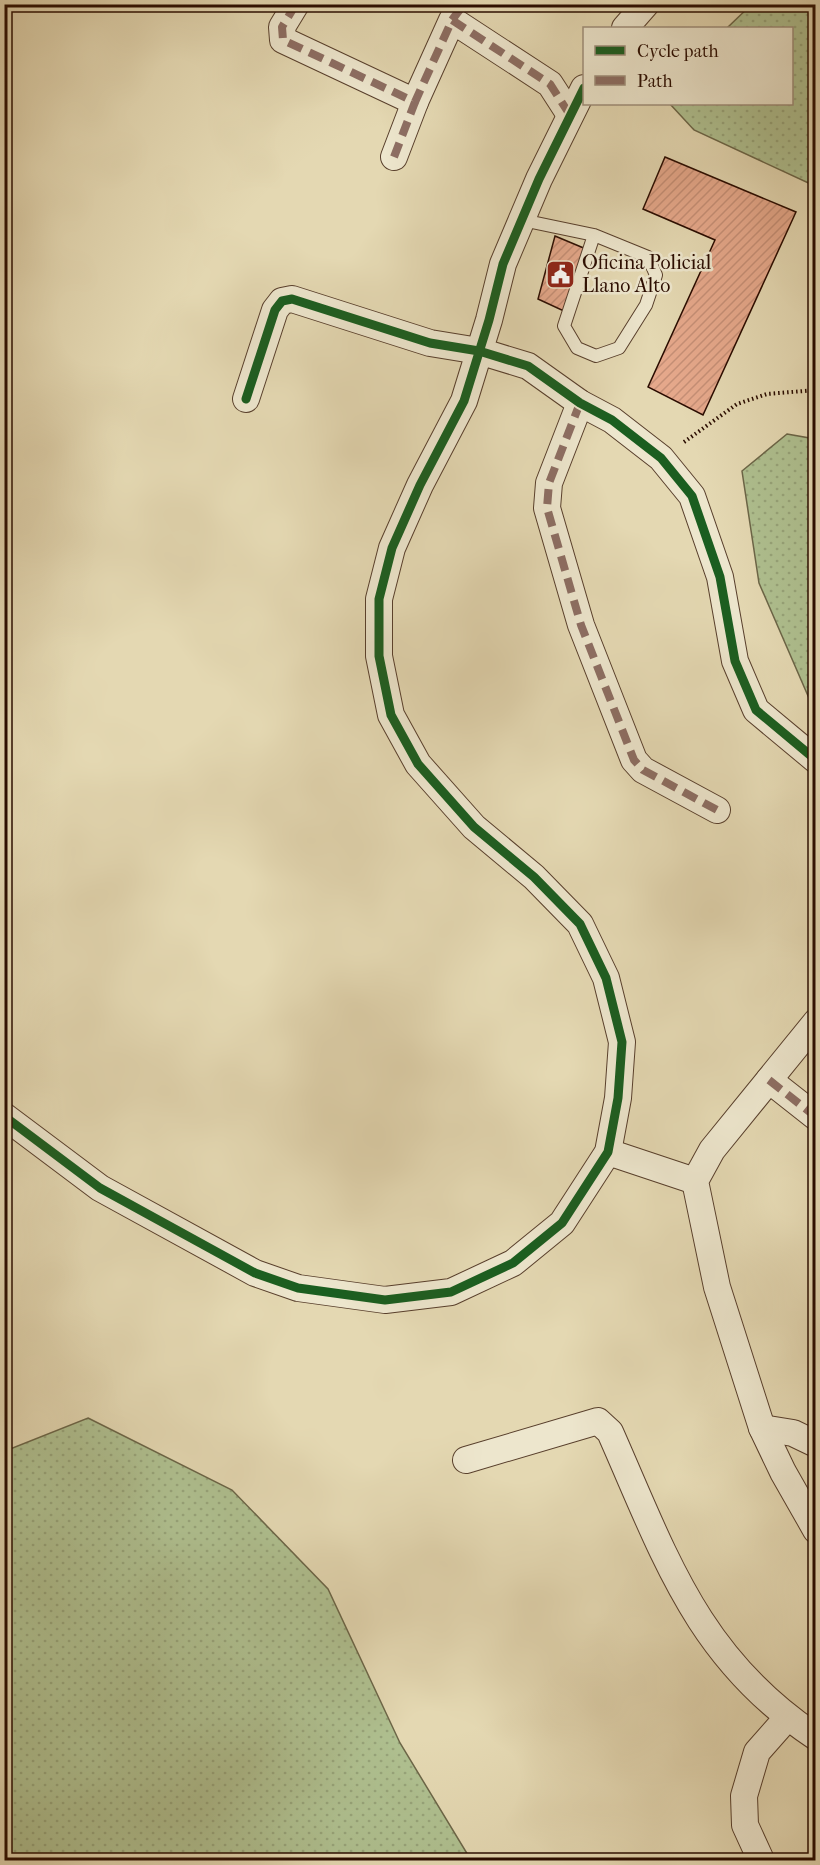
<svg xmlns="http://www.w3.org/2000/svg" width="820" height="1865" font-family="'IM FELL French Canon',serif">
<defs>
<pattern id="park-dots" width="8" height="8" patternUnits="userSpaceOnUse" patternTransform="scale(1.5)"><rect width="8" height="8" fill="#afc090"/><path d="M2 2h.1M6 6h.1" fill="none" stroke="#97a47a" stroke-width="1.8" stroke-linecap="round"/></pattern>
<pattern id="building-hatch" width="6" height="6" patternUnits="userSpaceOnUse" patternTransform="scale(1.5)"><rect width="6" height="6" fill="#e5a88b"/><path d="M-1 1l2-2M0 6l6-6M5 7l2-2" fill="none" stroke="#c58f76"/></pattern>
</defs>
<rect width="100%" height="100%" fill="#e4d8b2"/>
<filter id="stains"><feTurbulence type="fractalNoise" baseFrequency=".00333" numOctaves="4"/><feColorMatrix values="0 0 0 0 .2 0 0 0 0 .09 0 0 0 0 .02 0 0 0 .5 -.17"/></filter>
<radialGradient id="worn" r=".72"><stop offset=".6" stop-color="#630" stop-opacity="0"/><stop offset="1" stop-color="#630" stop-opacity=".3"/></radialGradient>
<g fill="url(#park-dots)" stroke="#6c6648" stroke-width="1.5">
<path d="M752 4 815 5V186L694 130 670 104H792V28H727Z"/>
<path d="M787 434 815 439V712L759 583 742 471Z"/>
<path d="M88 1418 232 1490 328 1589 400 1743 471 1860H5V1451Z"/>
</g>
<g fill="url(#building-hatch)" stroke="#2a0c00" stroke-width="1.5">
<path d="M665 157 796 212 703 415 648 387 715 240 643 209Z"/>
<path d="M555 236 586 249 566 312 538 299Z"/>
</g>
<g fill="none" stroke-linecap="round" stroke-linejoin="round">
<defs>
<path id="service" d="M522 220 594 235 648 257 656 275 646 305 619 348 596 356 577 348 564 326 594 235"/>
<g id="minor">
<path d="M296 4 282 27 283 40 415 102 452 20 550 84 570 115"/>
<path d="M625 28 646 4"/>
<path d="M394 157 415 102"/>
<path d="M246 399 275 310 282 301 292 299 430 343 479 351 528 366 580 403 612 420 661 458 692 496 720 577 735 661 756 710 816 760"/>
<path d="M580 403 549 483 547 508 581 625 634 760 643 770 717 810"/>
<path d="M816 1022 712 1150 695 1181 717 1287 762 1428 783 1472 816 1530"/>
<path d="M769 1080 816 1117"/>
<path d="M4 1116 100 1188 255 1273 298 1288 385 1300 451 1292 513 1263 562 1223 608 1152 618 1098 622 1042 606 978 580 924 534 877 474 827 418 764 391 715 379 656V599L392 548 420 485 464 401 489 320 503 264 539 179 584 88"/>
<path d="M608 1152 695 1181"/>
<path d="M762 1428 793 1433 816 1444"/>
<path d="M466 1460 598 1421 610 1432C665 1556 697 1658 816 1737"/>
<path d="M761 1860 745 1825 744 1796 757 1752 787 1718"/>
</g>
</defs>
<use href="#service" stroke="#583f2c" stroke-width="14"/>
<use href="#minor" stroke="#583f2c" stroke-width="28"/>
<path stroke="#2a0c00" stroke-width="4" stroke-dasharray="1.5 3" stroke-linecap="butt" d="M684 442 737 404 767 394 816 390"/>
<use href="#service" stroke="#ede6cd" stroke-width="12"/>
<use href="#minor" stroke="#ede6cd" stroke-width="26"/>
<g stroke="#8d6e63" stroke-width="8" stroke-dasharray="15 8" stroke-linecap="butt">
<path d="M296 4 282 27 283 40 415 102 452 20 550 84 570 115"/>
<path d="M452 20 464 4"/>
<path d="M394 157 415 102"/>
<path d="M580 403 549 483 547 508 581 625 634 760 643 770 717 810"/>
<path d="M769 1080 816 1117"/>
</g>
<defs>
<g id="cycleway">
<path d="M246 399 275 310 282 301 292 299 430 343 479 351 528 366 580 403 612 420 661 458 692 496 720 577 735 661 756 710 816 760"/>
<path d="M4 1116 100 1188 255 1273 298 1288 385 1300 451 1292 513 1263 562 1223 608 1152 618 1098 622 1042 606 978 580 924 534 877 474 827 418 764 391 715 379 656V599L392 548 420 485 464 401 489 320 503 264 539 179 584 88"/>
</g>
</defs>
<use href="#cycleway" stroke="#ede6cd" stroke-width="13"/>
<use href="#cycleway" stroke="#1b5e20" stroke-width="9"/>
</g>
<defs>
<symbol id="civic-square" viewBox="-11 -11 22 22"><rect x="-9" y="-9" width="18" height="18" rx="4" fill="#8f2418" stroke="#ede6cd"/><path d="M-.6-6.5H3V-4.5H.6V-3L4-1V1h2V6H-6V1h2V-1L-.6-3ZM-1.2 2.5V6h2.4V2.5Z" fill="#fff"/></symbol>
</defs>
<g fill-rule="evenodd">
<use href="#civic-square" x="544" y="258" width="33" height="33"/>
</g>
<g text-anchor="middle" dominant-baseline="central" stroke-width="5" stroke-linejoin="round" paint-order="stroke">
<g font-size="20" fill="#2a0c00" stroke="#ede6cd" text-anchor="start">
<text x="582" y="262">Oficina Policial<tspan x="582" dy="23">Llano Alto</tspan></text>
</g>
</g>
<rect width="820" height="1865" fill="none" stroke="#e4d8b2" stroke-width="24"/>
<rect x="6" y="6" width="808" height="1853" fill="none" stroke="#2a0c00" stroke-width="3"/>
<rect x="12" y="12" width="796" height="1841" fill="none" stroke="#2a0c00" stroke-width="1.5"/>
<rect x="583" y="27" width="210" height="78" fill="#ede6cd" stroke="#9f8f7b" stroke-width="1.5"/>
<rect x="595" y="46" width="30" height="9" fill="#1b5e20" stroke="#9f8f7b" stroke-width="1.5"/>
<text x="637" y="57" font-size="18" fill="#2a0c00">Cycle path</text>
<rect x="595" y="76" width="30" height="9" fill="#8d6e63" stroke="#9f8f7b" stroke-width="1.5"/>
<text x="637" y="87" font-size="18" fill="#2a0c00">Path</text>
<rect width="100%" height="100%" filter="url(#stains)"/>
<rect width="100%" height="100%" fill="url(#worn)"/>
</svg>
